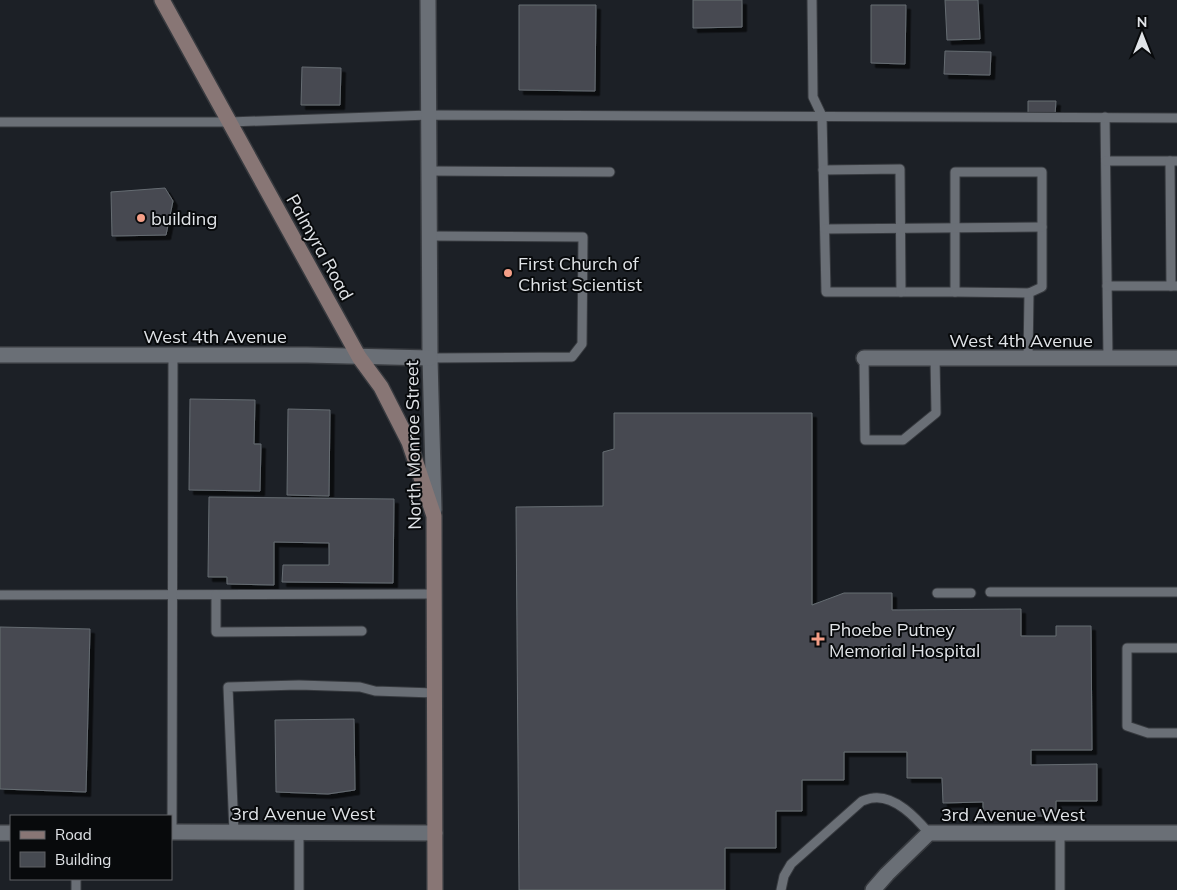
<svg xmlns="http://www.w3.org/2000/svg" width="1177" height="890" font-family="Mulish,sans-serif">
<defs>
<filter id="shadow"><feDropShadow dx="4.5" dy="4.5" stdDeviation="0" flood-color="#0009"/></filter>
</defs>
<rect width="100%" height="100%" fill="#1c2026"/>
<g fill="#464a51" stroke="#666c72" filter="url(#shadow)">
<path d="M693 0H742V27L693 28Z"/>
<path d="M945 0H978L980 39 947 40Z"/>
<path d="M519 5H596L595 91 519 90Z"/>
<path d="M871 5H906L905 64 871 63Z"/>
<path d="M945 51 991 52 990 75 944 74Z"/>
<path d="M302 67 341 68 340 105H301Z"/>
<path d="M1028 101H1056L1055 115H1028Z"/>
<path d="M165 188 173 201 166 235 112 236 111 192Z"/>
<path d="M190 399 255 400 254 444H261L260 491 189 490Z"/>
<path d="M288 409 330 410 329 496 287 495Z"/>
<path d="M614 413H812V605L844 593H892V610L1021 609V636H1056V626H1091L1092 750H1031V765L1097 764V801H1056V816H983V802L943 803 942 778H907V752H844V780H802V811H776V848H725V890H519L516 507 603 506V452L614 449Z"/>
<path d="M209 497 394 499 393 583 282 582 283 565H329V543L274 542V585L227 584V577H208Z"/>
<path d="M0 627 90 629 86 792 0 789Z"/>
<path d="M354 719 355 790 328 794 276 792 275 720Z"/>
</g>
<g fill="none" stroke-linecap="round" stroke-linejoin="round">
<defs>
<g id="service">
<path d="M812 0 813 97 822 116 826 292H955V172H1042V287L1029 293 1028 359"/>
<path d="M1105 117 1108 358"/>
<path d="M0 122H230L429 115 1177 118"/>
<path d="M1106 161H1177"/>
<path d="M1170 161 1171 286"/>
<path d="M823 170 900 169 901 292"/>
<path d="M429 171 610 172"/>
<path d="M825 229 1042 227"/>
<path d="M429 236 583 237 582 344 572 357 430 358"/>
<path d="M1107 286H1177"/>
<path d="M955 292 1029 293"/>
<path d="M864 358 865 440H903L936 413 935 358"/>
<path d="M990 592H1177"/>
<path d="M937 593H971"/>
<path d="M0 595 434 594"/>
<path d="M216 595V632L362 631"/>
<path d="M1177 648H1127V726L1148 733H1177"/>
<path d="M172 832 173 355"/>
<path d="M234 832 228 687 299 685 360 687 375 691 434 693"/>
<path d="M299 832V890"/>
<path d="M1060 832V890"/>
<path d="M76 890V879"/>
<path d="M781 890 784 876 791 864 862 801C866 800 870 798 873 798 895 795 916 818 929 833"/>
</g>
<g id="minor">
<path d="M428 0 430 358 434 510"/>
<path d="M0 355H307L430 358"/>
<path d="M864 358H1177"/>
<path d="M171 832 435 833"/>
<path d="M0 833H11"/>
<path d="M873 890 887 874 929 833H1177"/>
</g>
<path id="secondary" d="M162 0 359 357 381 387 409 442 434 516 435 890"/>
</defs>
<use href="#service" stroke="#373a3f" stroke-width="11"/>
<use href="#minor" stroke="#373a3f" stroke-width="18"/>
<use href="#secondary" stroke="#373a3f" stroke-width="18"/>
<use href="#service" stroke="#6a6f76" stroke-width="9"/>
<use href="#minor" stroke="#6a6f76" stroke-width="15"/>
<use href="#secondary" stroke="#887675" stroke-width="15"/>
</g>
<g fill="#f49e87" stroke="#080a0c" stroke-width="2">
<circle cx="141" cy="218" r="5"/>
<circle cx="508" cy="273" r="5"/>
<path d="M815.5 631.5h5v5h5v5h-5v5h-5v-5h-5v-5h5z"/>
</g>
<g text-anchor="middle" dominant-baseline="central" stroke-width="4" stroke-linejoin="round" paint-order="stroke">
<g font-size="18" fill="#e1e4e8" stroke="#080a0c" text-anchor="start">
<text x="151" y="218">building</text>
<text x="518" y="263">First Church of<tspan x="518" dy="21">Christ Scientist</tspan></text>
<text x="829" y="629">Phoebe Putney<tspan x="829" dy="21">Memorial Hospital</tspan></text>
</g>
<g font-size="18" fill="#e1e4e8" stroke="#080a0c">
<text transform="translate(320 247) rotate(61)">Palmyra Road</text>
<text x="215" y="336">West 4th Avenue</text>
<text x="1021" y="340">West 4th Avenue</text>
<text transform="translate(413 445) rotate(-91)">North Monroe Street</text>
<text x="303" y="813">3rd Avenue West</text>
<text x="1013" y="814">3rd Avenue West</text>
</g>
</g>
<rect x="10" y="815" width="162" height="65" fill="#080a0c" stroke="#5f6164"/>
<rect x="20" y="831" width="25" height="8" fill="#887675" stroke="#5f6164"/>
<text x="55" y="840" font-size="15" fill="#e1e4e8">Road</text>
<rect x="20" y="852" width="25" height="15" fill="#464a51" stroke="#5f6164"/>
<text x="55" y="865" font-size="15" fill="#e1e4e8">Building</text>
<g transform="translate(1142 35)" stroke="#080a0c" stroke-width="4" paint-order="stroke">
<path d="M0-4L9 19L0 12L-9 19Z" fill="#e1e4e8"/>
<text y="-8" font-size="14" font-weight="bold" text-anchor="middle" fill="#e1e4e8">N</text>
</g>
</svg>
